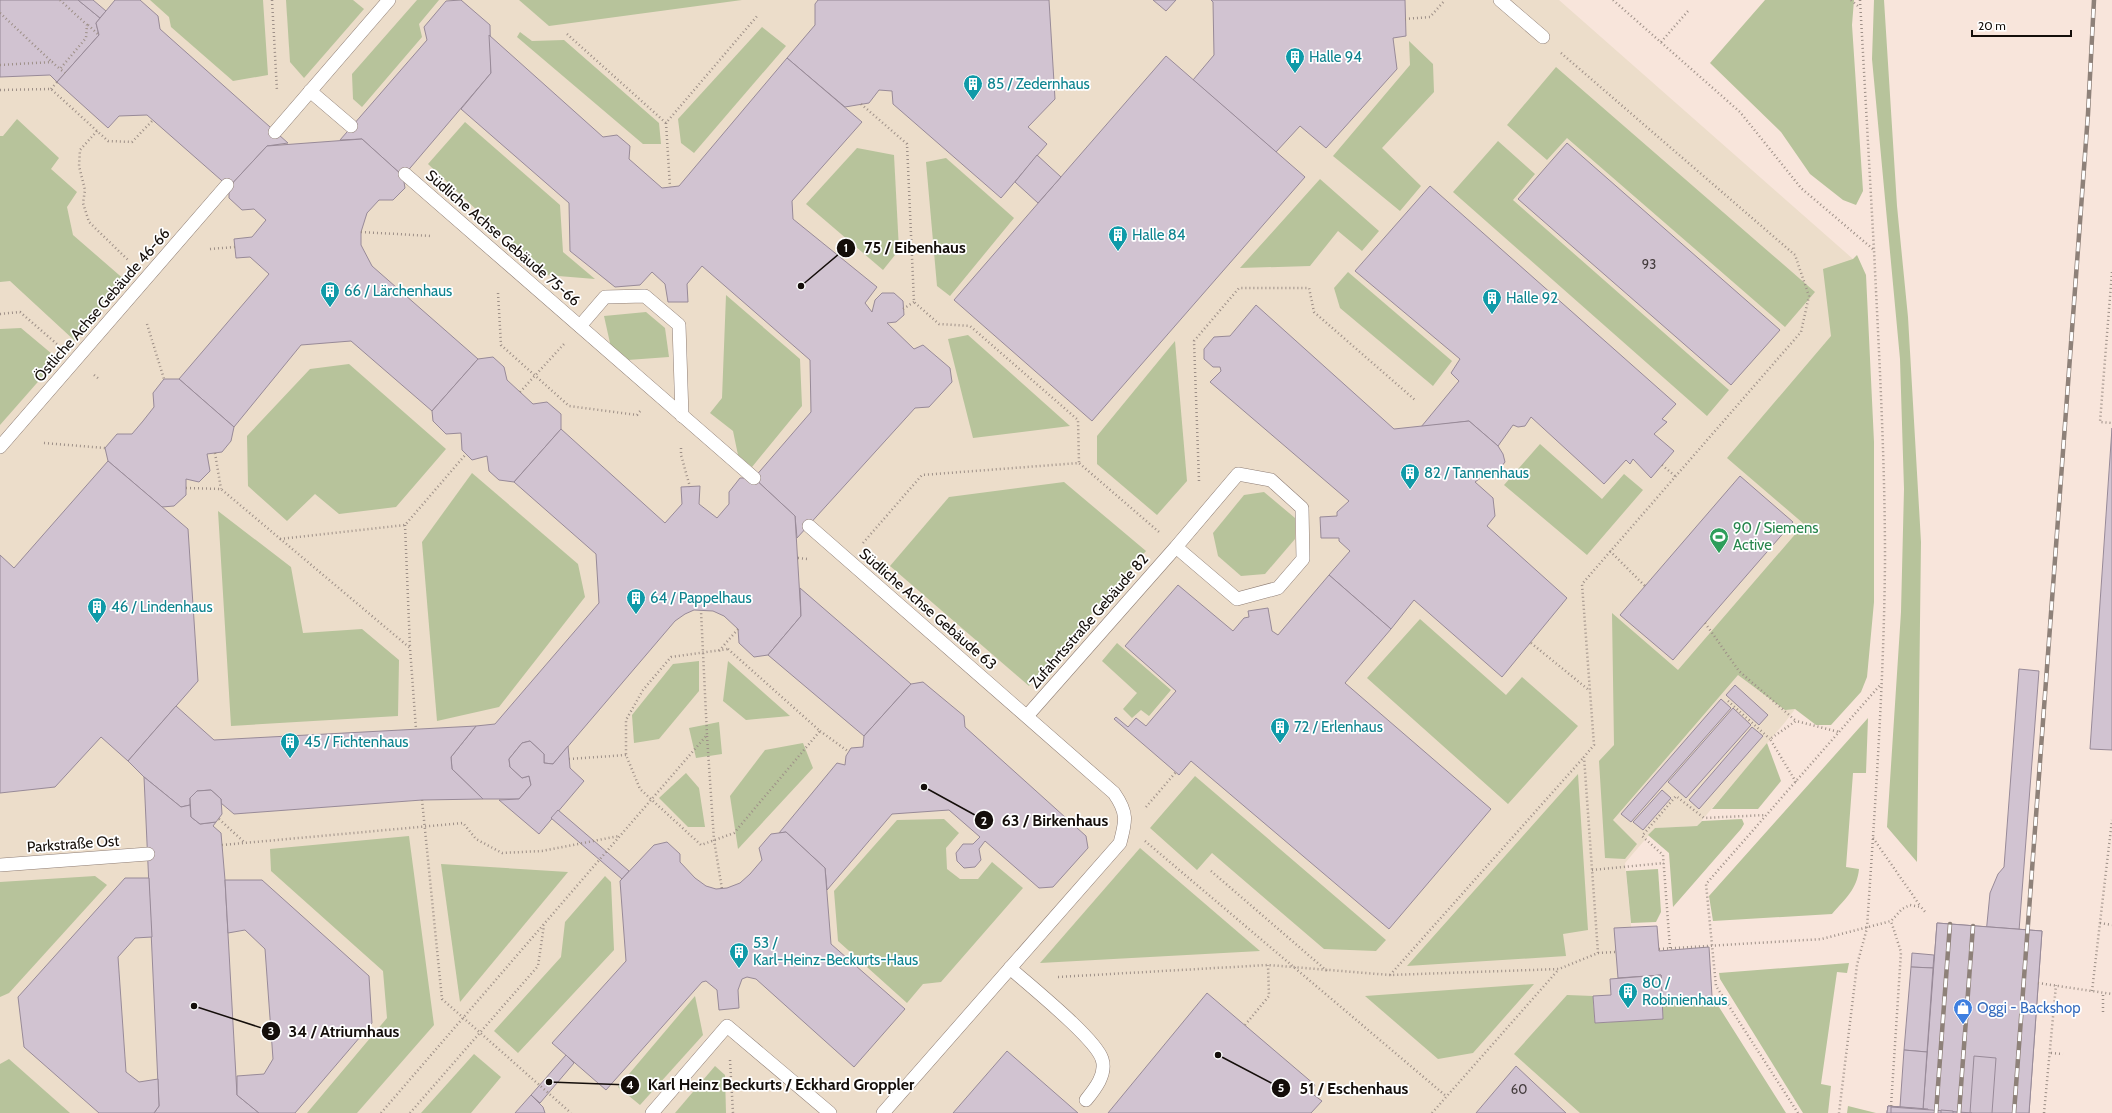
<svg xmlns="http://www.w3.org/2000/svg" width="2112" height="1113" font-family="Cabin,sans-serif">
<rect width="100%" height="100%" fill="#f8e5db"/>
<path fill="#ecddca" d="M0 0H1559L1853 259 1856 629 1786 721 1697 826 1655 828 1625 863 1636 977 1661 975 1663 1019 1743 1113H0Z"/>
<g fill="#b7c39b">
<path d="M150 0H263L268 75 233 81 171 27 169 17Z"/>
<path d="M286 0H353L364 9 304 78 290 62Z"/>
<path d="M417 0H439L419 24 422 37 362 107 353 99 352 74Z"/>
<path d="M519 0H742L549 26Z"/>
<path d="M1765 0H1854L1852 25 1863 191 1856 205 1843 200 1810 174 1781 132 1710 63Z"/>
<path d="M1874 0H1884L1897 206 1908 317 1921 542 1917 862 1887 827 1901 612 1904 489 1900 359 1872 59Z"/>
<path d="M762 27 786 46 694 153 681 143 678 119Z"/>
<path d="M520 32 532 41 564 40 659 123 661 144H643L517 37Z"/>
<path d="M1409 41 1433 64 1434 92 1382 148 1421 186 1400 211 1333 156 1410 65Z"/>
<path d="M1556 67 1815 292 1785 327 1567 138 1547 160 1507 125Z"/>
<path d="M17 119 59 158 51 169 77 192 67 207 73 235 126 281 75 341 10 281 0 282V136H3Z"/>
<path d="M465 122 560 205 563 252 595 279 546 275 428 164Z"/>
<path d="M1498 141 1535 174 1513 200 1729 390 1707 416 1453 192Z"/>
<path d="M857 148 894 155 899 250 883 270 806 204Z"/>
<path d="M946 158 1014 218 950 296 937 286 926 162Z"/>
<path d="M1320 179 1379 231 1362 251 1338 231 1310 266 1240 268Z"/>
<path d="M1857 255 1866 275 1874 442V602L1867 677 1861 692 1831 725H1816L1795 709 1785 710 1738 675 1613 820 1637 844 1625 859 1605 858 1599 761 1614 745 1612 613 1678 670 1804 524 1727 458 1831 336 1823 269 1853 259Z"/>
<path d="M1348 272 1452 361 1433 386 1340 308 1334 288Z"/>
<path d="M726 295 800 359 802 406 752 467 738 455 733 431 710 413 722 398Z"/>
<path d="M646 312 665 328 669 357 614 361 604 316Z"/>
<path d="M21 328 58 359 0 425V329Z"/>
<path d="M968 335 1070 426 973 438 948 339Z"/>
<path d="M1175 341 1187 481 1157 515 1097 464V436Z"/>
<path d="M349 364 446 449 396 507 339 514 315 494 287 521 248 486 247 436 310 369Z"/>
<path d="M1540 444 1602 499 1624 474 1643 490 1587 555 1504 485Z"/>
<path d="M472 473 578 564 585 597 499 707 437 721 422 542Z"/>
<path d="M1064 482 1146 551 1029 686 890 566 949 497Z"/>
<path d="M1264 492 1295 518V539L1265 574 1241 576 1218 556 1213 533 1244 495Z"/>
<path d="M218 511 291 567 303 633 362 629 399 660 398 716 231 726Z"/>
<path d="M1420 619 1506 695 1522 677 1578 726 1508 804 1367 678Z"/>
<path d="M1117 643 1171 690 1149 716 1141 710 1132 718 1123 709 1137 693 1102 661Z"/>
<path d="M699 661V691L659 739 634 743 632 715 673 664Z"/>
<path d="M728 661 790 716 746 720 723 701Z"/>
<path d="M1868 718 1866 773H1853L1846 867 1859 869C1857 889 1846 898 1832 914L1713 921 1709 896Z"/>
<path d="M719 722 722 754 696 758 689 728Z"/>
<path d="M803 743 813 768 738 849 730 796 765 750Z"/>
<path d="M1767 743 1781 781 1758 809H1712Z"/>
<path d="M686 773 699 788 705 827H688L659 798Z"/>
<path d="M1578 774 1588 930 1563 934 1566 956 1407 966Z"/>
<path d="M1195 776 1386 940 1376 951 1324 949 1212 853 1197 870 1150 828Z"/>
<path d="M944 819 959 833 946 848 947 869 960 879H978L992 862 1023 888 941 982 923 984 907 1003 838 941 834 891 897 820Z"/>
<path d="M1742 819 1744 824 1741 829 1673 907 1669 853 1648 835 1655 828 1697 826 1702 821Z"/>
<path d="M409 836 434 1025 357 1113H307L387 1018 383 971 271 871 270 849Z"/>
<path d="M1140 848 1260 951 1040 963Z"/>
<path d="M441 864 568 872 460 1002Z"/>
<path d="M1658 869 1661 912 1656 922 1631 923 1626 871Z"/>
<path d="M95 876 107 885 9 993 0 997V882Z"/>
<path d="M605 876 611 882 614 950 518 1053 494 1031 561 957 565 922Z"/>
<path d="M1849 963 1847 973 1837 972 1821 1084 1831 1086 1828 1113H1803L1720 979 1719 973Z"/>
<path d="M1534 984 1473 1053 1438 1059 1365 996Z"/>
<path d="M1567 995 1593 996 1595 1023 1663 1019 1662 999 1712 996 1786 1113H1580L1514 1054Z"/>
<path d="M695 996 703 1035 640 1105 618 1087Z"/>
<path d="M474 1054 501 1077 471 1113H421Z"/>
<path d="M9 1059 70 1113H0V1064Z"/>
<path d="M715 1066 725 1075 726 1113H675Z"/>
<path d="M1848 1106 1876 1113H1847Z"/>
</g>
<g fill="#d1c3d1" stroke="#988a98">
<path d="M0 0H78L100 18 96 23 99 35 57 82 50 75 0 77Z"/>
<path d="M78 0H93L106 11 100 18Z"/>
<path d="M115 0H140L158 16 160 29 288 143 267 146 229 187 147 115 119 116 108 128 57 82 99 35 96 23Z"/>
<path d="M461 0 490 25 491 73 405 174 403 176 362 139 340 140 427 40 424 27 446 1Z"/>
<path d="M818 0H1049L1055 99 1028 127 1047 144 1001 198 893 104 892 91 879 90 869 103 845 107 787 58 815 25V4Z"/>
<path d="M1153 0H1176L1166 11Z"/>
<path d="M1211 0H1405L1406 36 1393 38 1397 69 1326 148 1300 126 1276 152 1193 80 1214 55 1213 2Z"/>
<path d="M489 35 603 137 617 135 630 146 629 159 662 188 679 186 787 58 862 122 792 201 793 219 877 287 865 303 872 312 875 300 882 293H894L903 301 904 315 896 322 887 323 914 349 923 345 950 368 952 382 929 407 915 408 797 538 795 516 754 478 811 412 810 360 702 266 687 284 688 302H668L665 284 652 272 640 285 615 287 570 251 569 203 461 109 491 73Z"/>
<path d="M1166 56 1305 177 1092 421 954 300Z"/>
<path d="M362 139 403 176 405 188 393 200H379L367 213 361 232V245L372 266 478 359 432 411 351 341 301 345 234 427 179 379 269 274 250 257 236 258 234 239 252 237 266 220 254 209 242 210 229 198V187L267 146Z"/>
<path d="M1567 143 1780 330 1731 385 1518 199Z"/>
<path d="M1037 155 1061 177 1038 203 1015 182Z"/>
<path d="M1430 186 1676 404 1662 419 1667 422 1654 434 1674 451 1651 478 1633 459 1630 464 1626 460 1604 484 1531 417 1525 426 1518 427 1513 425 1498 446 1469 421 1421 427 1459 381 1451 373 1460 359 1355 271Z"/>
<path d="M1256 305 1394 429 1469 421 1498 446 1503 454 1505 462 1493 477H1482L1475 482 1493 498 1495 516 1487 526 1567 598 1502 677 1414 600 1391 629 1329 575 1350 551 1339 541V538H1321L1320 517 1337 516V512L1349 501 1210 382 1221 371 1220 367H1213L1204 359V349L1214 337 1230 336Z"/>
<path d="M493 357 504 367 507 380 533 404 547 402 561 414V429L514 482 499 480 489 471 487 456 472 460 462 450 461 433 446 434 433 421 432 411 478 359Z"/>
<path d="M164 379H179L234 427 231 441 222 452 207 454 210 471 199 482 186 479V495L174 506 162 507 108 461 105 448 117 434H132L143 421 154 407 153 393Z"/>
<path d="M2112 428V750L2090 749Z"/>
<path d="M561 429 665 523 682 504 681 487 700 486 699 504 717 518 729 504V492L740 478H754L795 516 801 616 768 655 754 657 739 643 738 629 724 616 713 611 694 610 685 614 675 621 553 764 544 763V754L530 741 522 743 509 759 510 767 522 778 529 776 531 785 519 799H483L452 769 451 757 476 726 495 724 599 603 596 554 514 482Z"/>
<path d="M108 461 188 529 198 681 128 761 101 737 55 787 0 793V555L14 568Z"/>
<path d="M1740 476 1793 522 1673 660 1620 615Z"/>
<path d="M1329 575 1391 629 1345 683 1491 809 1389 929 1191 761 1179 775 1114 719 1116 717 1128 727 1136 718 1146 726 1176 691 1125 646 1178 585 1233 631 1244 618 1249 617 1248 611 1268 608 1272 631 1278 635Z"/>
<path d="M800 588 911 684 864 736 768 655 801 616Z"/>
<path d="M2019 669 2039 671 2005 1113H1992L1996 1058 1974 1056 1990 893 1998 874 2004 867Z"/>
<path d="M923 682 964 716 965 727 1086 836 1088 848 1053 887 1039 888 985 841 979 849 981 860 975 867 964 868 957 861 956 853 963 844H973L980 837 949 810 892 814 827 890 825 868 786 832 779 833 837 763 845 765 846 756 851 748 863 747 864 736 911 684Z"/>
<path d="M1735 685 1768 715 1759 725 1726 695Z"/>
<path d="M1721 699 1731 708 1631 822 1621 814Z"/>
<path d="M176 706 214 740 476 726 451 757 452 769 483 799 422 800 234 814 221 803V799L211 790 197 791 190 798V805L181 807 144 777 128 761Z"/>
<path d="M1733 708 1751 725 1686 798 1668 782Z"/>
<path d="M1752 727 1763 736 1699 809 1689 800Z"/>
<path d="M530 741 544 754V763L553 764 568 746 570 768 584 781 539 834 499 800 519 799 531 785 529 776 522 778 510 767 509 759 522 743Z"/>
<path d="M144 777 181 807 190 805 191 817 200 824 216 822 213 826 221 833 225 880 237 1095 259 1113H154L159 1106Z"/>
<path d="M211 790 221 799 222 814 216 822 200 824 191 817 190 798 197 791Z"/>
<path d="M1662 790 1671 798 1643 830 1633 822Z"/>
<path d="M558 810 629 871 622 879 551 818Z"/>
<path d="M786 832 825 868 831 944 905 1009 854 1067 756 979 747 977 742 979 738 990 739 1008 719 1010 717 990 706 981 702 982 606 1090 552 1043 626 961 620 881 654 845 667 842 680 854V862L695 878 706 886 716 889 727 888 740 883 750 874 762 860 759 848 771 834Z"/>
<path d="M125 878H149L152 937 135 938 118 957 126 1072 139 1082 158 1079 159 1106 154 1113H99L24 1047 18 997Z"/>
<path d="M225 880H262L369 976 372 1023 295 1113H259L237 1095V1076L264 1074 273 1059 265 949 245 930 228 933Z"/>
<path d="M1937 923 2042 931 2029 1113H1887L1888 1106 1923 1109Z"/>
<path d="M1937 923 2042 931 2029 1113H1887L1888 1106 1923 1109Z"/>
<path d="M1657 926 1659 951 1709 947 1712 996 1662 999 1661 975 1618 978 1614 928Z"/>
<path d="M1912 953 1934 955 1933 968 1911 967Z"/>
<path d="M1911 967 1933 968 1927 1052 1904 1050Z"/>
<path d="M1661 975 1663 1019 1595 1023 1593 996 1611 995 1610 979Z"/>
<path d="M1207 993 1315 1085 1310 1092 1322 1101 1311 1113H1108Z"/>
<path d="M1904 1050 1927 1052 1923 1109 1900 1107Z"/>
<path d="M1007 1051 1078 1113H953Z"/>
<path d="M566 1055 574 1063 540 1103 531 1095Z"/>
<path d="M1974 1056 1996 1058 1992 1113H1970Z"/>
<path d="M1516 1066 1566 1113H1476Z"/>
<path d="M531 1095 543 1107 545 1113H515Z"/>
<path d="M1888 1106 1928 1109V1113H1887Z"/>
<path d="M1891 1107 1972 1113H1891Z"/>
<path d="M1941 1110 1953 1111V1113H1941Z"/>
</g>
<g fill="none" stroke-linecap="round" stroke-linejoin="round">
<defs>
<g id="lane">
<path d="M1500 0 1543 37"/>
<path d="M310 91 351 126"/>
<path d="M275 132 389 0"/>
<path d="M405 174 754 478"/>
<path d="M580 326 605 297 645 296 679 325 682 416"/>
<path d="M0 447 227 185"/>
<path d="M809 526 1114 793C1128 813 1126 821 1120 843L883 1113"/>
<path d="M1027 716 1176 547 1237 599 1278 588 1303 559 1302 508 1271 480 1238 474 1176 547"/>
<path d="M0 865 148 854"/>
<path d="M1010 968C1030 986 1095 1038 1102 1059 1107 1074 1095 1089 1086 1100"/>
<path d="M652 1113 727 1026 830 1113"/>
</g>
</defs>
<use href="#lane" stroke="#8e7d74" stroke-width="14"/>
<g stroke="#9d8f87" stroke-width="2.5" stroke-dasharray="1 3" stroke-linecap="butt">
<path d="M60 0 87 25 86 38 60 69 65 73"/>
<path d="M272 0 277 91"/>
<path d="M1613 0 1740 112 1801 188 1874 250C1879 353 1885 457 1885 560 1884 683 1875 806 1867 928L1857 965 1839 1113"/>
<path d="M1851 0 1859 7"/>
<path d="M1860 0 1874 250"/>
<path d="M0 13 52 62"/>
<path d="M1405 19 1430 17 1445 0"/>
<path d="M88 25 99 35"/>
<path d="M567 34 666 123 758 15"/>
<path d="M1661 42 1688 11"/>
<path d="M1561 53 1795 255 1809 296 1801 332 1582 584 1594 745 1584 757 1598 953"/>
<path d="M0 65 52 62 60 69"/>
<path d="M51 89 57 82"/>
<path d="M0 90 51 89 108 141 132 142 153 120"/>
<path d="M861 104 907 144 914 302 939 324 970 326 1078 420 1079 463"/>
<path d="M666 123 670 187"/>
<path d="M97 131 80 150 79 166 85 190 83 203 89 222 129 261"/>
<path d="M361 232 432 236"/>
<path d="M210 249 235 247"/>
<path d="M2112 272 2100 422 2112 423"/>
<path d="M498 293 501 345 569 406 637 415 641 410"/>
<path d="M903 309 914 302"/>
<path d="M0 314 20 312 58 345"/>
<path d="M147 324 164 379"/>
<path d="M94 375 99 379"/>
<path d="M520 392 564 344"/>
<path d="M44 443 105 448"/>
<path d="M681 448V455L690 487"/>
<path d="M215 453 221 489"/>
<path d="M1662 465 1675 476"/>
<path d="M1199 481 1194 341 1239 288H1309L1314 312 1415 400"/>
<path d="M186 488 221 489 410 648 416 729"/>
<path d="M405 525 410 648"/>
<path d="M280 539 405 525 466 454"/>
<path d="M863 543 922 475 1079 463 1159 532"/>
<path d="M1610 551 1645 586"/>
<path d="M798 558 808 559"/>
<path d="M1705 623 1739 671 1796 721"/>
<path d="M1531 643 1590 691"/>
<path d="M728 649 820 731 734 833 701 845 640 789 626 755V720L643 690 671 657Z"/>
<path d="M719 651 738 629"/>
<path d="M1728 701 1770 739"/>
<path d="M820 731 849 752"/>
<path d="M707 736 714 840 722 889"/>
<path d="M569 759 626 755"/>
<path d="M1796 782 1770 739 1796 721 1839 732"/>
<path d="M422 800 442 999 571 1113"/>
<path d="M1146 807 1176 772"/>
<path d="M219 819 244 842"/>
<path d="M1873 838 1921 907"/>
<path d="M1145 841 1446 1096"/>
<path d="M222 845 463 823 476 839 502 853 542 851 619 836"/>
<path d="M1592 870 1664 863"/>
<path d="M1211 871 1327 971"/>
<path d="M2100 923 2112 925"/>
<path d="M1670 948 1663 855 1642 836 1676 796 1704 818 1766 815"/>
<path d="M1659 949 1822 939 1891 921 1902 909 1910 905 1921 907 1926 913"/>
<path d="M1390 975 1584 757"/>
<path d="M1058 977 1268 965 1390 975 1559 969 1598 953 1616 952"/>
<path d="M2038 983 2112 994"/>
<path d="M2092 991 2112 820"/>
<path d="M2103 1012V993"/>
<path d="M1245 1025 1269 996 1268 965"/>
<path d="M2051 1053 2063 1054"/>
<path d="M730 1060 733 1113"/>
<path d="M1891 1106 1901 952 1891 921"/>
<path d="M381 1113 707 735 701 611"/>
<path d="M410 1113 538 966 544 925"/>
<path d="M1432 1113 1559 969"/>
<path d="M1798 1113 1716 986 1706 884 1881 684"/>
<path d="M2044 1113 2056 985"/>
</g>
<use href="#lane" stroke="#fff" stroke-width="13"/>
<defs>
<g id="rail">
<path d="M1936 1113 1950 924"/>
<path d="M1959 1113 1973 926"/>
<path d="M2014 1113 2088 114 2094 0"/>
</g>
</defs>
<use href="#rail" stroke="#8e8179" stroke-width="4.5"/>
<use href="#rail" stroke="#fff" stroke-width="3" stroke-dasharray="9" stroke-linecap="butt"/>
</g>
<defs>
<symbol id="building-pin" viewBox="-11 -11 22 30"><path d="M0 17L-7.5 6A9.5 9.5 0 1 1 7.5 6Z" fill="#0f9aa8" stroke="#fff"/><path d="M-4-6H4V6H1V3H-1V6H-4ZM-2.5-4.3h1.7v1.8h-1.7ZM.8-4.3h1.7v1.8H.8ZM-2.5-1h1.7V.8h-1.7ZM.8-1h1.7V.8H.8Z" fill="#fff"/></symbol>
<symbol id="stadium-pin" viewBox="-11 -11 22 30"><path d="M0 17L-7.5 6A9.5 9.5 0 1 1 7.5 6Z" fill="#2e9e5b" stroke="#fff"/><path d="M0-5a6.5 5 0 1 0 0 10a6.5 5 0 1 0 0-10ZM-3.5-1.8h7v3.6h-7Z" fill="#fff"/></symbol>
<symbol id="shop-pin" viewBox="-11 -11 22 30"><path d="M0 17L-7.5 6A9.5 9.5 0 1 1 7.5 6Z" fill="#3f7fe0" stroke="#fff"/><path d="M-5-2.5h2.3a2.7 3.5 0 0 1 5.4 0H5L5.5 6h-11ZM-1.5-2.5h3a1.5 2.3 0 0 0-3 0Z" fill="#fff"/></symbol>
</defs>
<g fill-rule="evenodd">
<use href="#building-pin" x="1284" y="46" width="22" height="30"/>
<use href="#building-pin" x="962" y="73" width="22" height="30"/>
<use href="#building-pin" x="1107" y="224" width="22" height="30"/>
<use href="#building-pin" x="319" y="280" width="22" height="30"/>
<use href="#building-pin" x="1481" y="287" width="22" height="30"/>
<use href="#building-pin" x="1399" y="462" width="22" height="30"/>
<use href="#stadium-pin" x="1708" y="526" width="22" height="30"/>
<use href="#building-pin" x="625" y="587" width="22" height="30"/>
<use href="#building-pin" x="86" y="596" width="22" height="30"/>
<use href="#building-pin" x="1269" y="716" width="22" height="30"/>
<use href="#building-pin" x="279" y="731" width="22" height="30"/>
<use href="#building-pin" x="728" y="941" width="22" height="30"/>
<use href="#building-pin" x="1617" y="981" width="22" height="30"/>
<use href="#shop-pin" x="1952" y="997" width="22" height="30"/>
</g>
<g text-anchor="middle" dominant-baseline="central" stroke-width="3.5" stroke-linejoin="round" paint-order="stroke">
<g font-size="13" fill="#433b3c">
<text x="1649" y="264">93</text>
<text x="1519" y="1089">60</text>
</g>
<g font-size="15" fill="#0d838f" stroke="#fff" text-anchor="start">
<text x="1309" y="57">Halle 94</text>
<text x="987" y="84">85 / Zedernhaus</text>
<text x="1132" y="235">Halle 84</text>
<text x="344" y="291">66 / Lärchenhaus</text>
<text x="1506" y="298">Halle 92</text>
<text x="1424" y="473">82 / Tannenhaus</text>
<text x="650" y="598">64 / Pappelhaus</text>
<text x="111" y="607">46 / Lindenhaus</text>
<text x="1294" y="727">72 / Erlenhaus</text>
<text x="304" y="742">45 / Fichtenhaus</text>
<text x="753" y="943">53 /<tspan x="753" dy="17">Karl-Heinz-Beckurts-Haus</tspan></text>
<text x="1642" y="983">80 /<tspan x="1642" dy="17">Robinienhaus</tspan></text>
</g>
<g font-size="15" fill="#140e0a" stroke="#fff">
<text transform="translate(503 238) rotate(41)">Südliche Achse Gebäude 75-66</text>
<text transform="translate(102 305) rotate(-49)">Östliche Achse Gebäude 46-66</text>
<text transform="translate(928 609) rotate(41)">Südliche Achse Gebäude 63</text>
<text transform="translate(1089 621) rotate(-49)">Zufahrtsstraße Gebäude 82</text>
<text transform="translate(73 844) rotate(-4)">Parkstraße Ost</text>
</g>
<g font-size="15" fill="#27864d" stroke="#fff" text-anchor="start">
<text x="1733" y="528">90 / Siemens<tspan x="1733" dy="17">Active</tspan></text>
</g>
<g font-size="15" fill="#366cbe" stroke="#fff" text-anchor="start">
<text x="1977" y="1008">Oggi - Backshop</text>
</g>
</g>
<path fill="none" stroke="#140e0a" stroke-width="1.5" d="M801 286L846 248M924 787L984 820M194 1006L271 1031M549 1082L630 1085M1218 1055L1281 1088"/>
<g fill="#140e0a" stroke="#fff" stroke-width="1.5">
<circle cx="801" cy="286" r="4"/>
<circle cx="924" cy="787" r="4"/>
<circle cx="194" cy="1006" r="4"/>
<circle cx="549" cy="1082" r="4"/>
<circle cx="1218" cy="1055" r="4"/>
<circle cx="846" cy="248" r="10"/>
<circle cx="984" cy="820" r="10"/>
<circle cx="271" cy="1031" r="10"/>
<circle cx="630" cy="1085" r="10"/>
<circle cx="1281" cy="1088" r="10"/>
</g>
<g font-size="12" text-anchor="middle" font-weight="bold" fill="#fff">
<text x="846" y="252">1</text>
<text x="984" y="825">2</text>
<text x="271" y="1035">3</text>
<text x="630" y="1089">4</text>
<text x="1281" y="1092">5</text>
</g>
<g font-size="16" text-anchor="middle" font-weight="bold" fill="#140e0a" stroke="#fff" stroke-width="3.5" stroke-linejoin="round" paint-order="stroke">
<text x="915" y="253">75 / Eibenhaus</text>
<text x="1055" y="826">63 / Birkenhaus</text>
<text x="344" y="1037">34 / Atriumhaus</text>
<text x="781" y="1090">Karl Heinz Beckurts / Eckhard Groppler</text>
<text x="1354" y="1094">51 / Eschenhaus</text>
</g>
<path d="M1972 30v6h99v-6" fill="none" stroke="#140e0a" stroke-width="2"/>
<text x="1978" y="30" font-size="12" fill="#140e0a" stroke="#ffffff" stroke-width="3" paint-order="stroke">20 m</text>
</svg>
